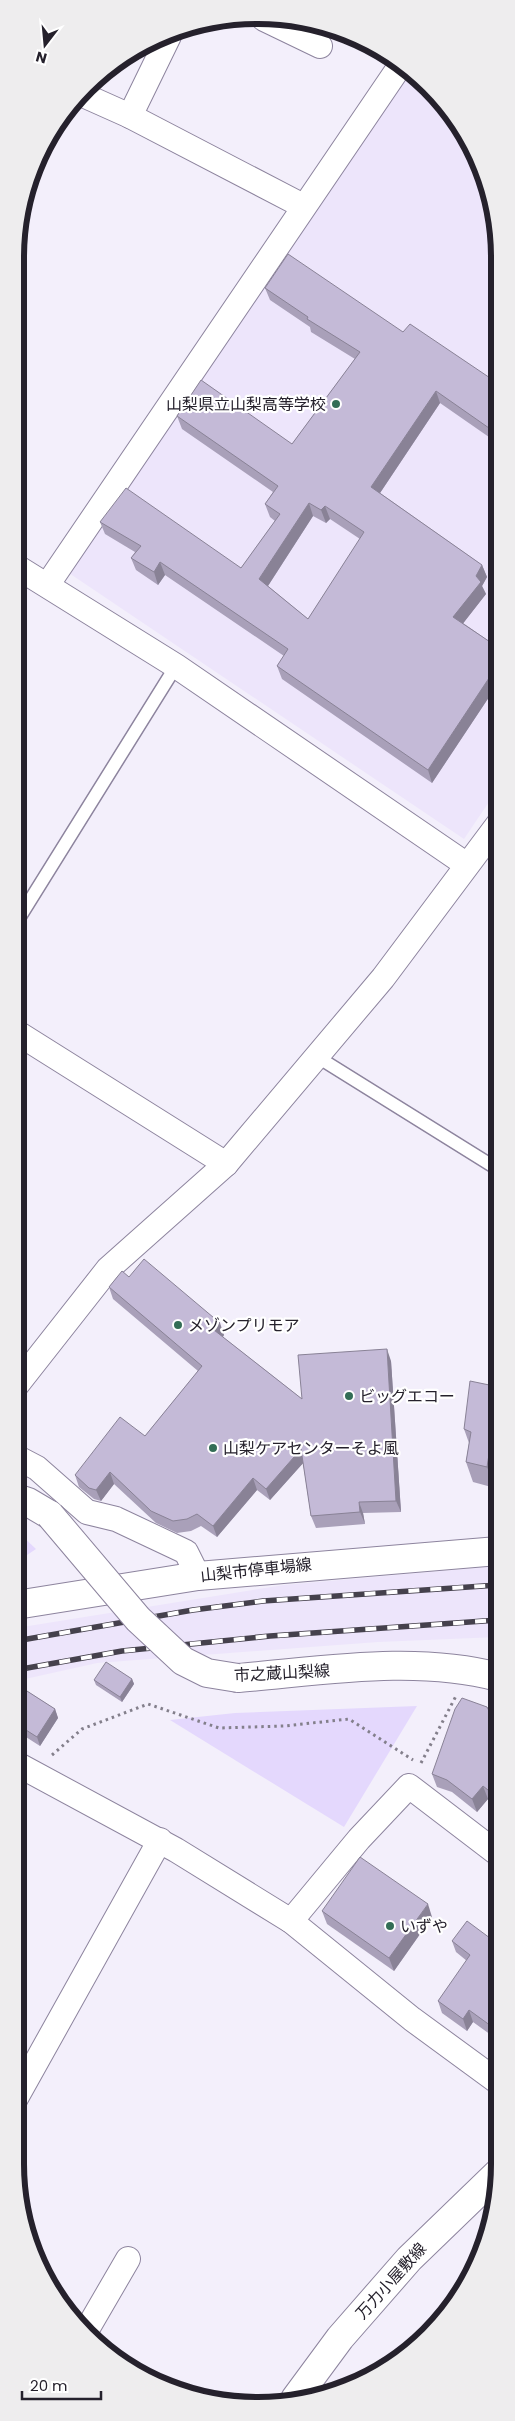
<svg xmlns="http://www.w3.org/2000/svg" width="515" height="2421" font-family="Poppins,'Noto Sans JP',sans-serif">
<rect width="100%" height="100%" fill="#f3effb"/>
<g fill="#ede5fb">
<path d="M407 70 429 86 475 151 499 241V787L464 839 60 567Z"/>
<path d="M498 1566V1637L378 1642 97 1663 16 1681V1628L284 1585Z"/>
</g>
<g fill="#e4d8fd">
<path d="M16 1530 36 1549 21 1559 16 1565Z"/>
<path d="M417 1706 344 1827 170 1720 235 1713Z"/>
</g>
<g fill="none" stroke-linecap="round" stroke-linejoin="round">
<defs>
<g id="service">
<path d="M16 923 176 666"/>
<path d="M316 1056 499 1170"/>
</g>
<g id="minor">
<path d="M264 19 320 46"/>
<path d="M83 95 130 116 303 206"/>
<path d="M130 116 169 36"/>
<path d="M17 567 176 666 467 865"/>
<path d="M48 584 400 66"/>
<path d="M16 1032 226 1164"/>
<path d="M16 1386 108 1269 226 1164 383 978 499 823"/>
<path d="M16 1457 37 1468 87 1512 116 1519 186 1552 198 1576"/>
<path d="M15 1763 176 1850 291 1921 412 2019 498 2082"/>
<path d="M291 1921 359 1839 409 1786 498 1854"/>
<path d="M15 2100 160 1840"/>
<path d="M85 2333 128 2259"/>
</g>
<g id="secondary">
<path d="M16 1498 28 1502 50 1515"/>
<path d="M16 1605 198 1576 498 1551"/>
<path d="M238 1678C323 1671 415 1655 498 1677"/>
<path d="M295 2399 340 2338 409 2259 498 2173"/>
</g>
</defs>
<use href="#service" stroke="#8d849e" stroke-width="15"/>
<use href="#minor" stroke="#8d849e" stroke-width="26"/>
<use href="#secondary" stroke="#8d849e" stroke-width="30"/>
<g stroke="#837f8b" stroke-width="3" stroke-dasharray="2.5 4" stroke-linecap="butt">
<path d="M52 1755 82 1729 148 1704 219 1728 284 1726 349 1719 413 1760"/>
<path d="M421 1763 456 1696"/>
</g>
<use href="#service" stroke="#fff" stroke-width="12"/>
<use href="#minor" stroke="#fff" stroke-width="24"/>
<use href="#secondary" stroke="#fff" stroke-width="28"/>
<defs>
<g id="rail">
<path d="M16 1641 193 1610 263 1601 498 1585"/>
<path d="M16 1670 122 1651 270 1636 498 1620"/>
</g>
</defs>
<use href="#rail" stroke="#45414c" stroke-width="5.5"/>
<use href="#rail" stroke="#fff" stroke-width="4" stroke-dasharray="11" stroke-linecap="butt"/>
<defs>
<path id="secondary-bridge" d="M50 1515 138 1619 183 1661 207 1673 238 1678"/>
</defs>
<use href="#secondary-bridge" stroke="#8d849e" stroke-width="30" stroke-linecap="butt"/>
<use href="#secondary-bridge" stroke="#fff" stroke-width="28"/>
</g>
<g fill="#a9a0b9" fill-rule="evenodd">
<path d="M265 288 403 332 499 384V444L440 403 380 493 482 565 487 577 482 586 486 594 463 623 499 648V682L432 783 282 679 277 666 284 656 165 575 158 585 136 570 131 558 135 552 105 534 100 522 241 568 275 521 270 517 265 504 273 492 182 429 177 416 292 444 355 359 311 332 310 327 270 300ZM313 516 326 523 330 519 360 539 308 619 268 586Z"/>
<path d="M129 1277 224 1335 223 1337 302 1399 391 1361 401 1512 363 1513 365 1524 316 1528 311 1516 303 1463 270 1500 257 1490 217 1537 201 1526 191 1531 177 1533 156 1523 114 1484 101 1501 94 1499 79 1487 75 1475 145 1436 198 1371 113 1299 109 1287Z"/>
<path d="M499 1387V1462L495 1488 473 1482 466 1462 469 1443 464 1429Z"/>
<path d="M132 1679 134 1684 122 1702 96 1685 94 1680Z"/>
<path d="M16 1684 55 1709 58 1718 40 1746 15 1730Z"/>
<path d="M498 1728V1807L488 1799 477 1812 452 1792 437 1787 432 1774Z"/>
<path d="M322 1911 432 1917 394 1971 327 1924Z"/>
<path d="M452 1941 498 1944V2040L473 2022 467 2031 442 2013 438 2001 467 1961 456 1952Z"/>
</g>
<g fill="#898296">
<path d="M436 391 440 403 376 499 371 487Z"/>
<path d="M309 503 313 516 264 592 259 579Z"/>
<path d="M325 506 330 519 326 523 321 510Z"/>
<path d="M160 562 165 575 158 585 154 572Z"/>
<path d="M482 565 487 577 482 586 486 594 458 630 453 617Z"/>
<path d="M499 663V682L432 783 428 770Z"/>
<path d="M220 1323 224 1335 218 1342 214 1330Z"/>
<path d="M387 1349 391 1361 401 1512 396 1501Z"/>
<path d="M491 1442 498 1462 495 1488 487 1467Z"/>
<path d="M301 1449 305 1461 270 1500 266 1489Z"/>
<path d="M110 1472 114 1484 101 1501 96 1490Z"/>
<path d="M253 1478 257 1490 217 1537 213 1526Z"/>
<path d="M359 1502 363 1513 365 1524 360 1512Z"/>
<path d="M132 1679 134 1684 122 1702 120 1697Z"/>
<path d="M55 1709 58 1718 40 1746 37 1737Z"/>
<path d="M498 1746V1765L496 1759Z"/>
<path d="M483 1786 488 1799 477 1812 472 1799Z"/>
<path d="M428 1904 432 1917 394 1971 389 1958Z"/>
<path d="M469 2010 473 2022 467 2031 463 2019Z"/>
</g>
<g fill="#c4bad7" stroke="#898296" fill-rule="evenodd">
<path d="M288 254 403 332 410 324 499 384V435L436 391 371 487 482 565 476 576 481 582 453 617 499 648V663L428 770 277 666 288 649 160 562 154 572 131 558 141 546 100 522 126 488 241 568 280 514 265 504 278 486 177 416 201 380 292 444 360 352 307 319 308 317 265 288ZM309 503 321 510 325 506 364 532 308 619 259 579Z"/>
<path d="M144 1259 220 1323 214 1330 302 1399 298 1355 387 1349 396 1501 359 1502 360 1512 311 1516 301 1449 266 1489 253 1478 213 1526 197 1514 187 1519 173 1521 151 1511 110 1472 96 1490 89 1488 75 1475 120 1417 145 1436 202 1366 109 1287 122 1271 129 1277Z"/>
<path d="M470 1381 499 1387V1444L491 1442 487 1467 466 1462 471 1432 464 1429Z"/>
<path d="M106 1662 132 1679 120 1697 94 1680Z"/>
<path d="M16 1684 55 1709 37 1737 15 1723Z"/>
<path d="M462 1698 487 1707 498 1728V1746L496 1759 498 1761V1798L483 1786 472 1799 447 1780 432 1774 455 1709Z"/>
<path d="M360 1857 428 1904 389 1958 322 1911Z"/>
<path d="M467 1921 498 1944V2031L469 2010 463 2019 438 2001 470 1955 452 1941Z"/>
</g>
<g fill="#336d56" stroke="#fff" stroke-width="2">
<circle cx="336" cy="404" r="5"/>
<circle cx="178" cy="1325" r="5"/>
<circle cx="349" cy="1396" r="5"/>
<circle cx="213" cy="1448" r="5"/>
<circle cx="390" cy="1926" r="5"/>
</g>
<g text-anchor="middle" dominant-baseline="central" stroke-width="4.5" stroke-linejoin="round" paint-order="stroke">
<g font-size="16" fill="#25212c" stroke="#fff" text-anchor="start">
<text x="326" y="404" text-anchor="end">山梨県立山梨高等学校</text>
<text x="188" y="1325">メゾンプリモア</text>
<text x="359" y="1396">ビッグエコー</text>
<text x="223" y="1448">山梨ケアセンターそよ風</text>
<text x="400" y="1926">いずや</text>
</g>
<g font-size="16" fill="#25212c" stroke="#fff">
<text transform="translate(256 1570) rotate(-6)">山梨市停車場線</text>
<text transform="translate(282 1673) rotate(-3)">市之蔵山梨線</text>
<text transform="translate(391 2281) rotate(-48)">万力小屋敷線</text>
</g>
</g>
<path d="M0 0H515V2421H0ZM257 24H258A233 233 0 0 1 491 257V2164A233 233 0 0 1 258 2397H257A233 233 0 0 1 24 2164V257A233 233 0 0 1 257 24Z" fill="#eeedee" fill-rule="evenodd"/>
<path fill="none" stroke="#25212c" stroke-width="6" d="M257 24H258A233 233 0 0 1 491 257V2164A233 233 0 0 1 258 2397H257A233 233 0 0 1 24 2164V257A233 233 0 0 1 257 24Z"/>
<g transform="translate(45 45) rotate(196)" stroke="#ffffff" stroke-width="4" paint-order="stroke">
<path d="M0-4L9 19L0 12L-9 19Z" fill="#25212c"/>
<text y="-8" font-size="14" font-weight="bold" text-anchor="middle" fill="#25212c">N</text>
</g>
<path d="M22 2391v8h79v-8" fill="none" stroke="#25212c" stroke-width="2.5"/>
<text x="30" y="2391" font-size="15" fill="#25212c" stroke="#ffffff" stroke-width="4" paint-order="stroke">20 m</text>
</svg>
